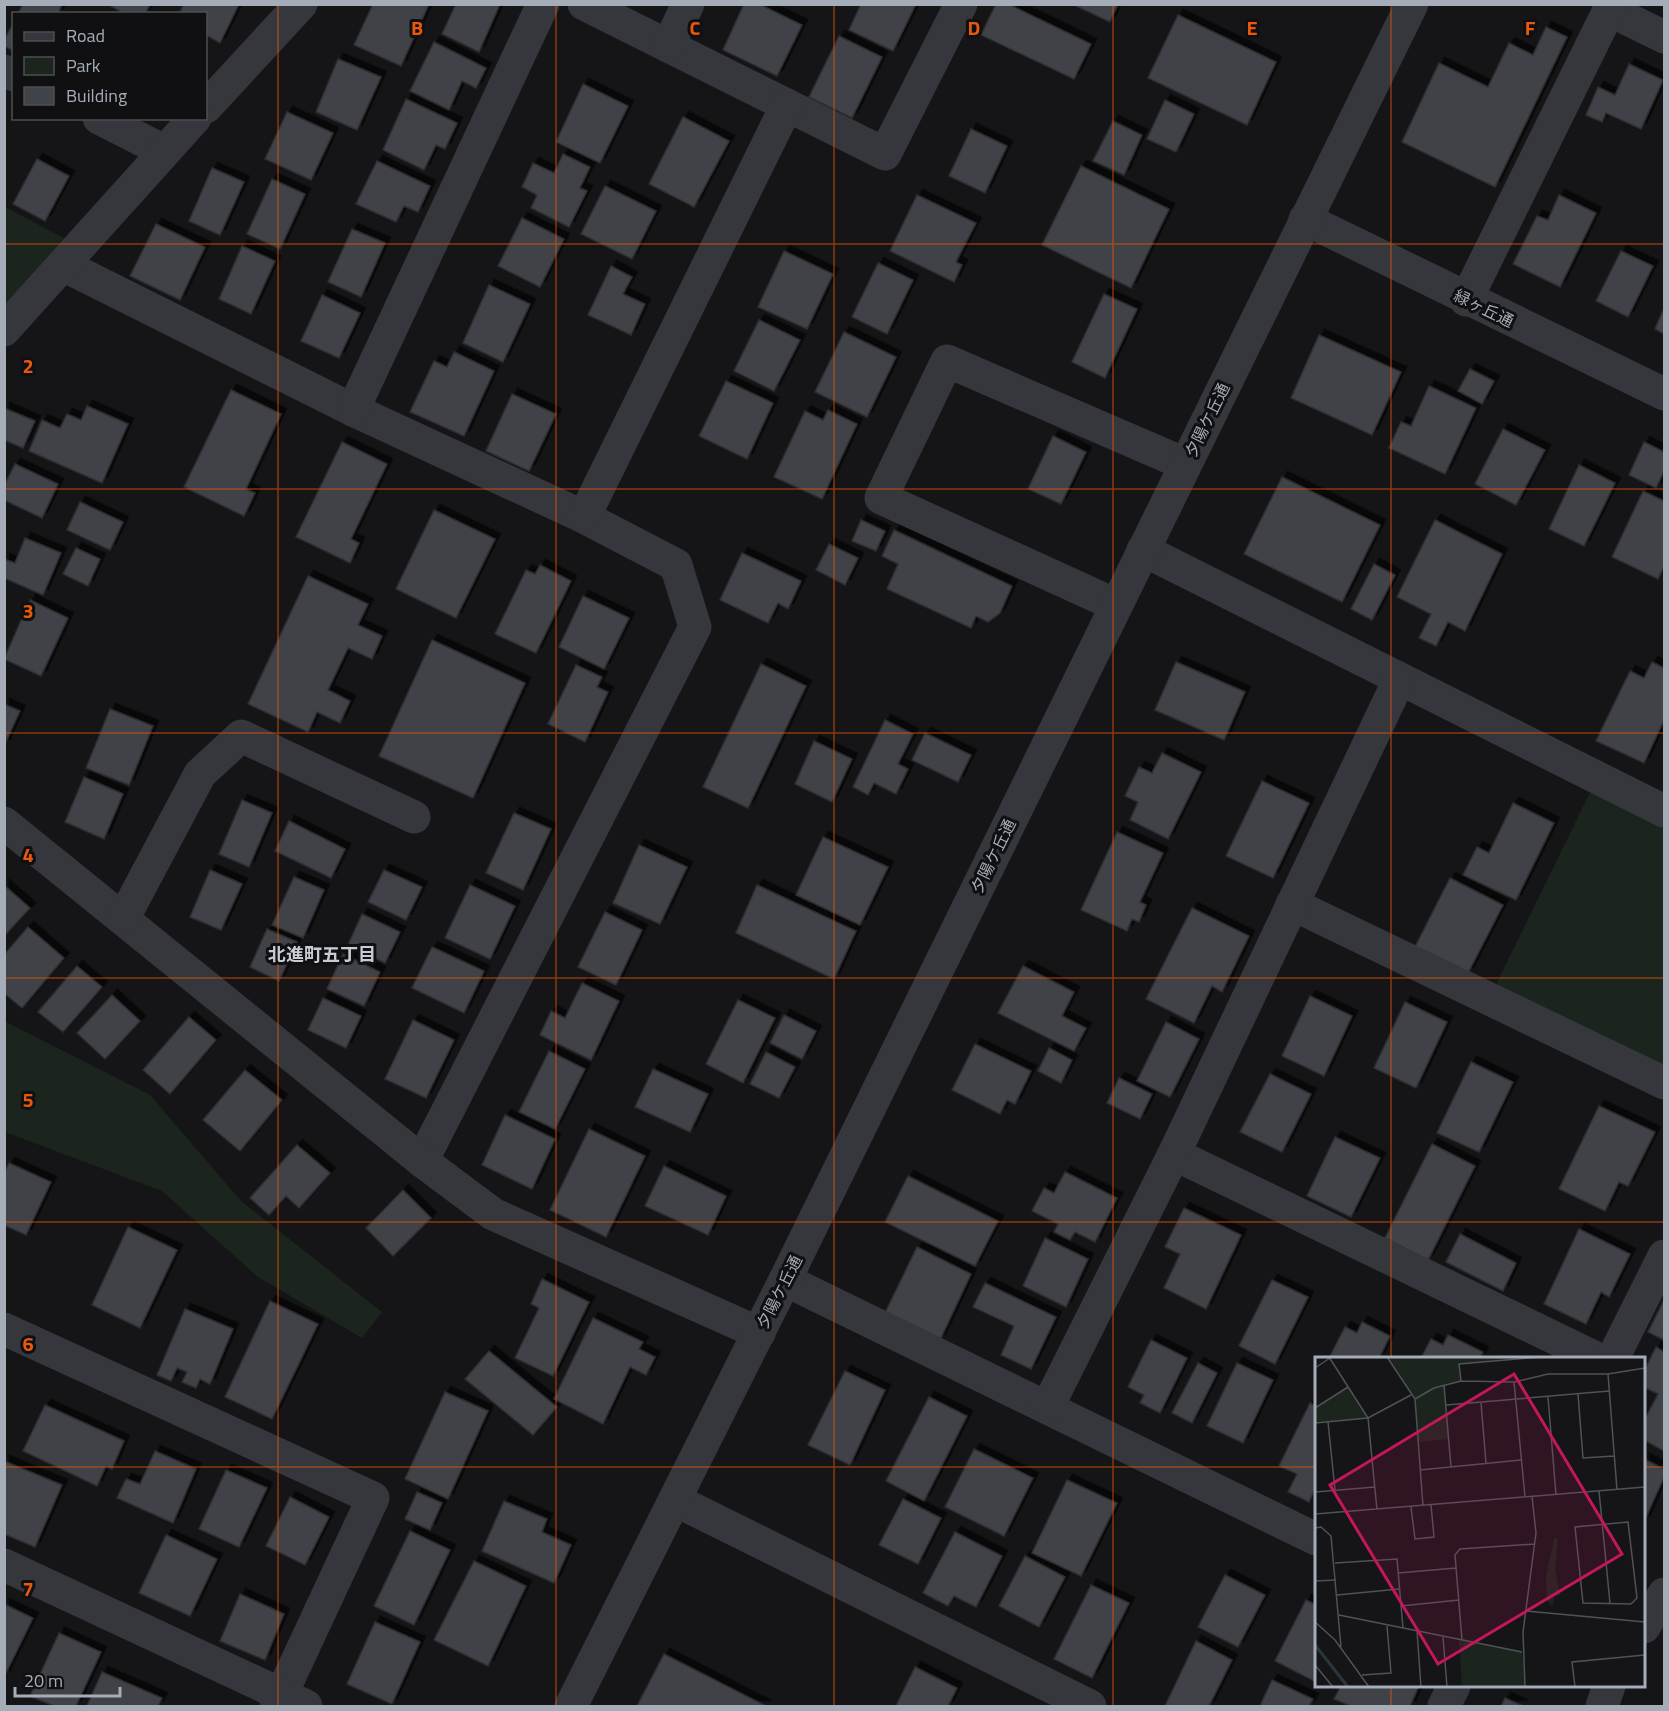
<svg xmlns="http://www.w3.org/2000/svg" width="1669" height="1711" font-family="'Titillium Web','Noto Sans JP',sans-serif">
<defs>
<filter id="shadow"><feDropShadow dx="5.5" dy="-5.5" stdDeviation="0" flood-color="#0009"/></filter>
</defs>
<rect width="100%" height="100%" fill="#151517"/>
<g fill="#1c251d">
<path d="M5 207 79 246 5 330Z"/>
<path d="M1597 778 1664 811V1083L1489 999Z"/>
<path d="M4 1021 150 1095 241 1201 382 1312 362 1338 258 1277 162 1191 5 1132Z"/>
</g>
<g fill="#404347" stroke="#2e2f33" stroke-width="1.5" filter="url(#shadow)">
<path d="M23 4H62L58 14H18Z"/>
<path d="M107 4H150L145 14H125Z"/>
<path d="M184 4H239L220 43 206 35V14H179Z"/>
<path d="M373 4H429L401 66 354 45Z"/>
<path d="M456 4H500L479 52 442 34Z"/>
<path d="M744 4H759L802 25 777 76 723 50Z"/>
<path d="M861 4H916L893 51 849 30Z"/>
<path d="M996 4H1008L1091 44 1074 79 981 35Z"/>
<path d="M1072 4H1118L1110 22Z"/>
<path d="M1178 15 1276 62 1247 125 1148 78Z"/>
<path d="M14 22V51L4 46V40Z"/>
<path d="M1546 27 1567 37 1495 187 1402 142 1439 63 1488 87 1509 43 1533 55Z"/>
<path d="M839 36 882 57 852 118 809 97Z"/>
<path d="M434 42 486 68 476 88 462 81 449 110 410 91Z"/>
<path d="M338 59 381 77 357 130 316 112Z"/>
<path d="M1629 64 1663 80 1641 129 1606 113 1602 122 1586 115 1598 87 1615 95Z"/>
<path d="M583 84 628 106 600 163 556 142Z"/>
<path d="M406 99 457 123 445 149 436 145 424 170 383 150Z"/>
<path d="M1165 100 1194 114 1176 152 1147 139Z"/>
<path d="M287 112 333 133 311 180 265 159Z"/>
<path d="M683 117 729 141 694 207 649 184Z"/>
<path d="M1113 121 1142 135 1124 175 1093 161Z"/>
<path d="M971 129 1007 146 985 193 949 176Z"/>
<path d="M563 154 590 167 580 188 587 191 569 227 531 208 537 195 522 187 533 163 554 173Z"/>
<path d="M37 159 69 176 45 221 13 204Z"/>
<path d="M377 161 430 186 418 212 404 206 396 222 356 204Z"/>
<path d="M1081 166 1169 209 1131 288 1042 245Z"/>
<path d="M212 168 244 182 220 235 189 221Z"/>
<path d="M272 179 305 194 280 249 247 234Z"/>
<path d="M605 186 656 211 632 259 581 234Z"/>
<path d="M917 195 976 223 956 262 962 265 954 282 890 251Z"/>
<path d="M1559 195 1596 213 1560 287 1513 264 1537 216 1548 220Z"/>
<path d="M522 218 564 239 540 287 498 266Z"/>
<path d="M156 224 205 247 180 300 130 276Z"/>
<path d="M352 229 385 243 361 297 328 282Z"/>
<path d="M242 246 275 261 251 314 219 299Z"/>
<path d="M784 251 833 274 807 329 758 307Z"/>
<path d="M1621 251 1653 266 1628 317 1596 301Z"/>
<path d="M878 263 913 280 887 334 852 317Z"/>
<path d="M611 266 632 277 623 294 645 304 631 335 588 315Z"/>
<path d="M489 285 530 304 503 362 463 343Z"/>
<path d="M1104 294 1137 309 1105 378 1072 362Z"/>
<path d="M322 295 360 313 339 358 301 341Z"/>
<path d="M1664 308V334L1655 329Z"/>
<path d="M759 320 800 340 774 391 734 371Z"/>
<path d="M844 332 896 357 867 417 815 392Z"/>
<path d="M1319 335 1401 372 1372 435 1291 398Z"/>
<path d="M454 352 494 371 464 436 410 412 434 361 447 367Z"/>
<path d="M1470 369 1494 381 1482 404 1458 391Z"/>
<path d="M726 381 773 403 747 459 699 436Z"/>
<path d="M1429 386 1476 408 1445 474 1389 448 1401 422 1411 426Z"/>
<path d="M231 390 281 414 246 489 255 493 244 516 184 487Z"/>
<path d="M512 394 556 414 529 471 486 451Z"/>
<path d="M87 406 128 424 102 483 29 451 42 420 60 428 67 414 81 420Z"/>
<path d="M4 408 35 421 23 448 4 440Z"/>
<path d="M828 410 857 424 822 499 774 477 805 411 823 420Z"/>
<path d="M1503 429 1545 450 1516 505 1475 484Z"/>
<path d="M1053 436 1086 452 1061 504 1028 489Z"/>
<path d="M342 442 387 464 351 539 359 543 350 563 296 537Z"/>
<path d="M1644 442 1664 452V471L1656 488 1629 475Z"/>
<path d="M15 464 58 484 42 518 4 500V486Z"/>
<path d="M1579 465 1615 483 1584 546 1549 529Z"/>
<path d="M1282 477 1380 525 1342 602 1244 554Z"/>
<path d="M1643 491 1664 501V566L1658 579 1612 557Z"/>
<path d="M80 502 123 522 110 550 67 530Z"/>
<path d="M434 510 495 539 456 618 396 589Z"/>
<path d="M861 520 885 531 876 551 852 541Z"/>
<path d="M1435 520 1502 554 1465 631 1448 622 1436 646 1419 638 1431 614 1397 597Z"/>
<path d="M894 530 1012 586 1000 613 988 622 976 616 971 628 887 589 898 564 882 556Z"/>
<path d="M25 538 61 553 43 595 4 578V559L15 563Z"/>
<path d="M829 544 858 558 845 585 816 570Z"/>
<path d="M76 548 100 559 88 586 63 574Z"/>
<path d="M742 553 801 581 788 609 778 603 768 623 720 600Z"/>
<path d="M1374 564 1395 575 1372 620 1351 609Z"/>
<path d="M540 565 571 581 536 653 495 634 526 570 535 574Z"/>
<path d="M308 576 368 604 358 625 382 636 372 659 348 648 328 690 350 701 340 723 317 712 308 732 248 704Z"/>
<path d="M583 596 629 618 604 669 559 647Z"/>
<path d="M30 600 68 618 41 676 4 659Z"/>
<path d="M432 640 525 683 473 798 379 756Z"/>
<path d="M1176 662 1245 692 1224 740 1155 710Z"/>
<path d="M1652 662 1664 668V720L1644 763 1596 741 1630 671 1644 678Z"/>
<path d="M761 664 806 686 748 808 703 787Z"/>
<path d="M576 665 602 677 597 687 608 692 585 742 548 724Z"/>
<path d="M4 704 20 711 4 746Z"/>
<path d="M110 709 153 726 129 785 86 768Z"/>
<path d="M885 720 913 734 898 764 908 769 896 794 874 783 868 795 853 787Z"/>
<path d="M925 733 971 755 958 782 912 760Z"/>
<path d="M814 741 852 759 832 802 795 784Z"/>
<path d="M1162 753 1201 772 1168 839 1130 820 1138 802 1125 796 1139 767 1152 773Z"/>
<path d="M84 777 123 794 104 839 65 822Z"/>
<path d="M1262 781 1309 803 1273 878 1226 856Z"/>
<path d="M242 800 272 813 249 867 219 854Z"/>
<path d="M1513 803 1554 823 1516 900 1463 875 1477 847 1489 853Z"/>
<path d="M514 813 551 829 523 890 486 873Z"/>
<path d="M289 821 345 849 331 878 275 851Z"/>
<path d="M1117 832 1163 853 1140 902 1146 905 1139 922 1132 919 1127 931 1081 910Z"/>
<path d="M823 837 888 867 860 925 796 895Z"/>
<path d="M639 845 687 867 660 924 613 903Z"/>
<path d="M210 870 242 884 221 930 190 917Z"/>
<path d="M384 870 422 887 406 920 368 902Z"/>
<path d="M294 877 324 890 303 938 272 925Z"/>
<path d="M1450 878 1503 905 1468 973 1415 947Z"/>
<path d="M4 885 30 908 4 936Z"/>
<path d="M470 885 515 906 490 959 445 938Z"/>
<path d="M757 885 856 931 834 979 736 933Z"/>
<path d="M1192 908 1249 936 1222 992 1212 986 1194 1023 1146 999Z"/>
<path d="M605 912 642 930 616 985 578 967Z"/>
<path d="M362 914 400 932 385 963 348 945Z"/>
<path d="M28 927 64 958 22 1008 4 993V955Z"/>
<path d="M267 929 297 942 279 981 250 967Z"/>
<path d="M432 947 484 971 464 1013 412 988Z"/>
<path d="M343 954 380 972 364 1006 327 989Z"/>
<path d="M77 966 102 987 63 1032 38 1012Z"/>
<path d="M1023 966 1074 992 1062 1016 1086 1028 1074 1051 998 1013Z"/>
<path d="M582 983 619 1001 591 1060 540 1035 551 1011 565 1018Z"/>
<path d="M112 995 140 1021 105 1059 77 1033Z"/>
<path d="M1310 996 1352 1016 1324 1076 1282 1056Z"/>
<path d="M323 998 361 1016 346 1048 308 1030Z"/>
<path d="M738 1000 775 1018 743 1083 706 1064Z"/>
<path d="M1405 1002 1447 1022 1416 1088 1374 1068Z"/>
<path d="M784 1015 816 1031 802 1059 770 1043Z"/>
<path d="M189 1017 216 1040 170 1094 143 1070Z"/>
<path d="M413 1020 454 1040 426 1098 385 1079Z"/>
<path d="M1166 1022 1199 1039 1170 1097 1137 1081Z"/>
<path d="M975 1044 1031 1071 1015 1104 1007 1100 1000 1114 952 1090Z"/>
<path d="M1049 1048 1072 1060 1061 1083 1038 1071Z"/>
<path d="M549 1051 585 1069 555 1129 519 1112Z"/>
<path d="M766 1052 795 1067 779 1098 750 1084Z"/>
<path d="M1471 1062 1513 1082 1479 1152 1437 1133Z"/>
<path d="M653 1069 708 1094 690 1132 635 1107Z"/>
<path d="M245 1070 282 1100 240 1151 203 1120Z"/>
<path d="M1270 1074 1311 1094 1282 1152 1240 1132Z"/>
<path d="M1119 1078 1152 1094 1140 1119 1107 1103Z"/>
<path d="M1599 1106 1655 1132 1628 1186 1619 1182 1605 1211 1559 1189Z"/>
<path d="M505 1115 555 1139 532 1189 482 1165Z"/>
<path d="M589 1129 645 1156 606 1237 550 1210Z"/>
<path d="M1335 1137 1380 1158 1351 1217 1307 1196Z"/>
<path d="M1432 1144 1475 1166 1428 1260 1385 1238Z"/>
<path d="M297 1145 330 1173 299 1208 286 1196 269 1215 250 1198Z"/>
<path d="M9 1163 51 1182 26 1235 4 1225V1173Z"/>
<path d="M664 1166 726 1196 708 1235 645 1206Z"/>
<path d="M1065 1172 1117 1198 1095 1242 1075 1232 1070 1240 1054 1232 1058 1224 1032 1211 1044 1188 1054 1193Z"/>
<path d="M908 1176 998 1221 975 1266 885 1222Z"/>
<path d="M403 1190 431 1218 393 1256 366 1228Z"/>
<path d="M1184 1208 1241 1235 1206 1309 1164 1288 1180 1254 1165 1247Z"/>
<path d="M128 1227 177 1250 140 1328 92 1305Z"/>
<path d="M1579 1229 1630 1254 1609 1297 1601 1292 1586 1324 1544 1304Z"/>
<path d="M1460 1234 1516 1263 1503 1291 1446 1262Z"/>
<path d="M1045 1238 1088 1259 1066 1307 1023 1286Z"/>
<path d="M917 1247 971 1274 940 1340 885 1313Z"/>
<path d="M542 1279 589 1302 553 1376 515 1358 539 1308 531 1304Z"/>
<path d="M1272 1280 1308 1297 1275 1364 1239 1346Z"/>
<path d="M985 1283 1056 1317 1031 1369 1001 1355 1014 1326 973 1307Z"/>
<path d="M270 1301 318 1324 272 1419 225 1397Z"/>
<path d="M1663 1302 1664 1303V1340L1648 1332Z"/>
<path d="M185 1309 233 1329 210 1384 200 1379 196 1388 182 1382 187 1372 177 1368 171 1381 157 1375Z"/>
<path d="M593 1318 643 1342 639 1349 655 1357 646 1375 630 1367 603 1424 554 1399Z"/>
<path d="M1362 1322 1390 1336 1379 1358H1329L1345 1327 1357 1333Z"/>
<path d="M1448 1335 1483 1352 1480 1358H1421L1431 1339 1443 1345Z"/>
<path d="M1151 1340 1187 1358 1160 1413 1140 1403 1144 1395 1128 1387Z"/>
<path d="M1656 1347 1664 1352V1451L1644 1440V1421L1658 1394 1644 1387V1371Z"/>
<path d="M489 1351 557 1407 533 1435 465 1379Z"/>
<path d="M1198 1363 1217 1373 1192 1423 1172 1413Z"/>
<path d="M1237 1363 1273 1380 1243 1443 1207 1426Z"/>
<path d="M845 1371 885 1390 850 1465 808 1445Z"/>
<path d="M445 1392 488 1411 448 1499 405 1479Z"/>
<path d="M929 1397 967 1416 924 1501 886 1481Z"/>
<path d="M1310 1403 1316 1406V1486L1309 1502 1288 1492 1297 1474 1279 1466Z"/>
<path d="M45 1405 124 1441 112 1469 106 1466 97 1486 23 1451Z"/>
<path d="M974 1449 1033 1478 1004 1536 945 1507Z"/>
<path d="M155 1451 196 1469 173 1523 117 1498 126 1479 140 1484Z"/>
<path d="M1644 1459 1664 1469V1477L1644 1522Z"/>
<path d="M4 1461 62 1485 35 1547 4 1534Z"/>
<path d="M226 1470 267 1488 239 1547 199 1529Z"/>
<path d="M1067 1480 1117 1503 1081 1576 1032 1553Z"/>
<path d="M417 1492 442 1503 430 1530 405 1519Z"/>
<path d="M290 1497 329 1517 305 1565 266 1546Z"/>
<path d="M903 1499 941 1518 918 1564 879 1545Z"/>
<path d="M504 1501 547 1519 542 1532 571 1545 554 1583 482 1551Z"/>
<path d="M410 1531 450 1550 414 1625 374 1606Z"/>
<path d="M955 1532 1002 1556 976 1607 954 1596 948 1606 923 1593Z"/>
<path d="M166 1535 217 1559 190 1616 139 1593Z"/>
<path d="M1025 1556 1065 1577 1039 1627 999 1606Z"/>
<path d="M474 1561 526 1586 488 1666 434 1640Z"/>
<path d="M1225 1575 1265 1595 1238 1647 1198 1627Z"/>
<path d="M1091 1585 1129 1603 1092 1678 1054 1659Z"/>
<path d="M240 1594 284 1614 265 1660 220 1641Z"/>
<path d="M1306 1600 1316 1605V1682L1275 1661Z"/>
<path d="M4 1604 33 1618 4 1677Z"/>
<path d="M375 1622 420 1642 392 1704 347 1684Z"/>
<path d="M59 1633 101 1652 76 1706H54L30 1696Z"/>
<path d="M1196 1641 1232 1660 1209 1706H1165Z"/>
<path d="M664 1654 766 1706H637Z"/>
<path d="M915 1667 957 1688 948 1706H896Z"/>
<path d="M102 1672 162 1698 158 1706H87Z"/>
<path d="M1272 1680 1313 1699 1309 1706H1260Z"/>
<path d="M1341 1686H1419L1410 1706H1351L1334 1699Z"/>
<path d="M1505 1698 1523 1706H1501Z"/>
</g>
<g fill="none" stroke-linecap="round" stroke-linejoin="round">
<g stroke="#35373c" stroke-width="33">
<path d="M584 4 885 154 961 4"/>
<path d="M1609 10 1664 37"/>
<path d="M668 46 688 4"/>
<path d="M4 71 14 75"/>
<path d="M206 107 301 4"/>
<path d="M99 118 164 151"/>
<path d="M1305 219 1664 394"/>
<path d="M63 265 353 410 584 517 676 565 695 627 422 1161"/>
<path d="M1466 300 1612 4"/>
<path d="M4 330 195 118"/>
<path d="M353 410 543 4"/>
<path d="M584 517 787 105"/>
<path d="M1143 550 1664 811"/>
<path d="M1116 605 881 498 947 361 1185 464"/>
<path d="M4 823 422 1161 493 1214 759 1333"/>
<path d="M1292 904 1664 1083"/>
<path d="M123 919 200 774 241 736 414 817"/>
<path d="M1174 1154 1596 1358"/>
<path d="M785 1280 1316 1539"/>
<path d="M4 1329 373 1498 276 1706"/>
<path d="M1613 1358 1664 1256"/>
<path d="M1048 1406 1174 1154 1399 680"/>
<path d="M675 1500 1090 1706"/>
<path d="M4 1565 306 1706"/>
<path d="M1644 1627 1664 1594"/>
<path d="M571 1706 785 1280 1412 4"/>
<path d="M1444 1706 1454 1686"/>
<path d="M1602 1706 1609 1686"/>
</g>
</g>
<path fill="none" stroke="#e8590c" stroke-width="1.5" stroke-opacity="0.55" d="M278 4V1706M556 4V1706M834 4V1706M1113 4V1706M1391 4V1358M4 244H1664M4 489H1664M4 733H1664M4 978H1664M4 1222H1664M4 1467H1316M1644 1467H1664M1391 1686V1706"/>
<g text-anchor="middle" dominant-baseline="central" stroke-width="6" stroke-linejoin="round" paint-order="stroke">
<g font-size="16" fill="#a5adb8" stroke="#101012">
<text transform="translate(1484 308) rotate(26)">緑ヶ丘通</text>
<text transform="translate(1207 420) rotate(-64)">夕陽ケ丘通</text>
<text transform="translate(993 856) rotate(-64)">夕陽ケ丘通</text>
<text transform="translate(779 1292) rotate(-63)">夕陽ケ丘通</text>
</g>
<g font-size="18" font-weight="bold" fill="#c7ccd4" stroke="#101012">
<text x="322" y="954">北進町五丁目</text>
</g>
</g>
<g transform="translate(1315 1357)">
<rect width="330" height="330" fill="#151517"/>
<path d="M72 0H209L145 7 146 24 129 28 134 82 103 85 100 42ZM33 30 53 61 0 66V51ZM239 181 243 182 240 213 245 238 240 239 237 249 232 244 231 220ZM144 283 207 295 210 330H147Z" fill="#1c251d"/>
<path fill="none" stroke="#2a363c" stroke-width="3" d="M0 288 33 330"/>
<path fill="none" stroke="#4f5257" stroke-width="1.5" d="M14 0 53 61 62 153M72 0 100 42 108 149M0 11 15 1M293 17 302 133M146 24 144 7 226 0M199 25 210 140M129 28 136 110M263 37 268 101 299 99M233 40 241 138M100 42 119 31 146 24 199 25 233 17H293L330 11M166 46 171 106M131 48 294 34M0 51 33 30M13 65 20 133M0 66 53 61 96 38M105 113 206 103M284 134 295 246M0 135 60 130M96 150 100 182 119 180 116 148M0 157 330 130M313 165 322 241 316 247 268 246 260 170ZM0 171 6 170 16 179 26 290M20 206 82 202 88 271M83 216 141 211M0 224 21 223M22 238 84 232M86 249 144 243M211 254 330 265M24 258 207 295M0 265 20 283 54 330M102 274 106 330M128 280 132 330M147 283 140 198 145 192 220 187M0 308 18 330M47 318 76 316 72 269M210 330 208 275 221 176 217 139M260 330 257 305 330 298"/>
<path fill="#c2185b" fill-opacity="0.15" stroke="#c2185b" stroke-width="3" d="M199 17 307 197 123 307 15 128Z"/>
<rect width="330" height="330" fill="none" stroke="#a5adb8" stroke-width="3"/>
</g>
<g font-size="20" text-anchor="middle" font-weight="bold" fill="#e8590c" stroke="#101012" stroke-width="6" stroke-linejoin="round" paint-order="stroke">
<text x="417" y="35">B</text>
<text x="695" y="35">C</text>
<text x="974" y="35">D</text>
<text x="1252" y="35">E</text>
<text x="1530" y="35">F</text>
<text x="28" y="373">2</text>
<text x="28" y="618">3</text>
<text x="28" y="862">4</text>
<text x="28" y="1107">5</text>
<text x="28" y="1351">6</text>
<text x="28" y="1596">7</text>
</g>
<rect width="1669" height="1711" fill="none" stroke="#a5adb8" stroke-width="12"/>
<rect x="12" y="12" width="195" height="108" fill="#101012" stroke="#4c4f54" stroke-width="1.5"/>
<rect x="24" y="32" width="30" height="9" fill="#35373c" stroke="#4c4f54" stroke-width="1.5"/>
<text x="66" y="42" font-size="18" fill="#a5adb8">Road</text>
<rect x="24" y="57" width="30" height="18" fill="#1c251d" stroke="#4c4f54" stroke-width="1.5"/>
<text x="66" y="72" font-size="18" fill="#a5adb8">Park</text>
<rect x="24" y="87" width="30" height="18" fill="#404347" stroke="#4c4f54" stroke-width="1.5"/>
<text x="66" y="102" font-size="18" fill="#a5adb8">Building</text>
<path d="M15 1687v9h105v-9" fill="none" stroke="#a5adb8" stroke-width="3"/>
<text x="24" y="1687" font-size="18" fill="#a5adb8" stroke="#101012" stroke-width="4.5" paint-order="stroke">20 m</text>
</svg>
